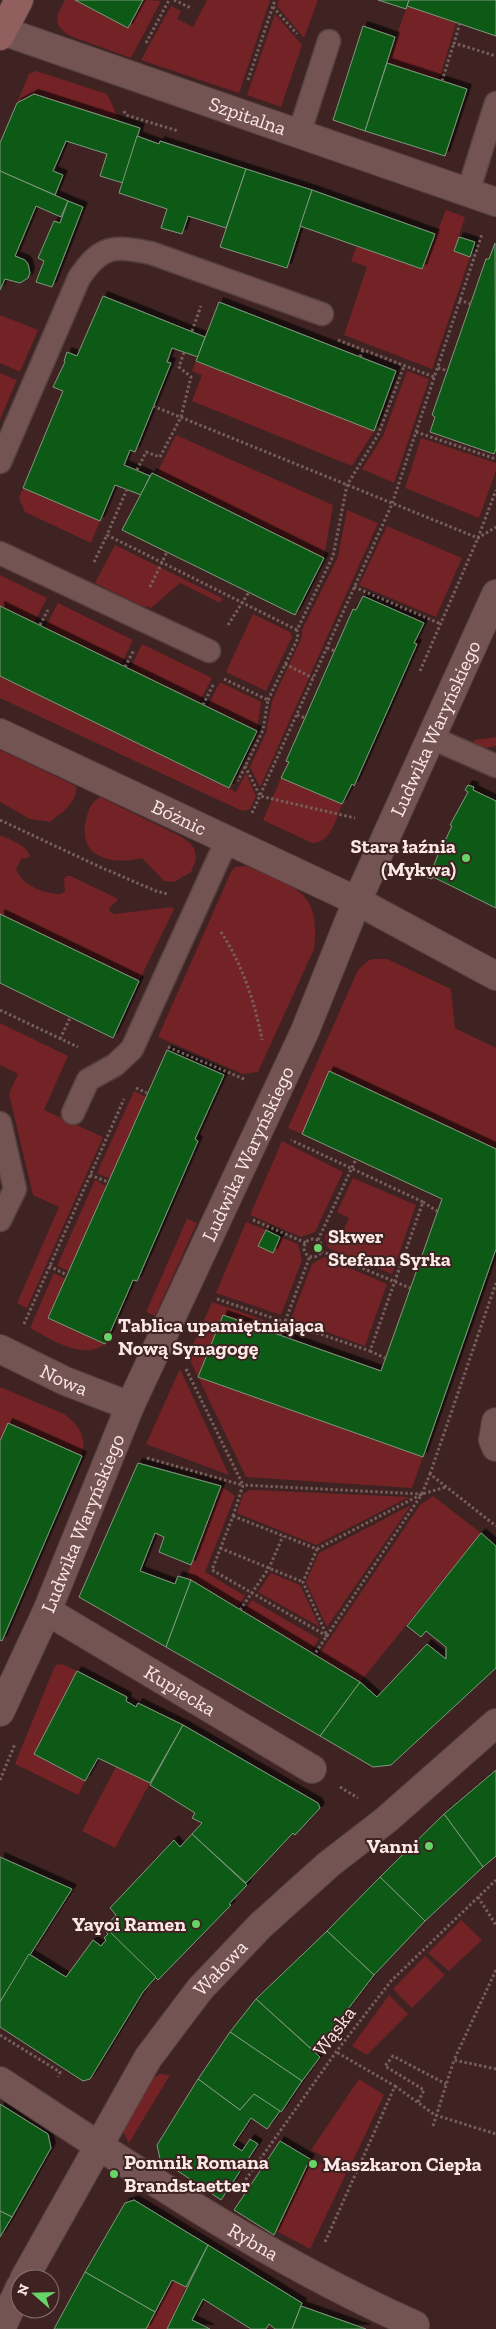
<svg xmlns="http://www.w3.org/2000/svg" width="496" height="2329" font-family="'Zilla Slab',serif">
<defs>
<filter id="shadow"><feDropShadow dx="4.5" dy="-4.5" stdDeviation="0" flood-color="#0009"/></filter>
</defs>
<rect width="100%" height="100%" fill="#3e2322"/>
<g fill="#732225">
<path d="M65 0H75L128 28 143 0 161 1 131 58 70 36C52 24 56 17 65 0Z"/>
<path d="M207 0H270L239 93 141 60 171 6 181 11 177 19 193 27Z"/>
<path d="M279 0H318L304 38 277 6Z"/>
<path d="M407 6 456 23 439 80 387 63Z"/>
<path d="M275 14 302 45 281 107 247 95Z"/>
<path d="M36 71 107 94 120 122 34 94 17 103 29 74Z"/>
<path d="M446 210 465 217 454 251 470 257 432 369 344 335 367 267 351 261 357 245 422 269Z"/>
<path d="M0 315 38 330 20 372 0 363Z"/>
<path d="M196 361 374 431 352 466 192 401 202 375 192 371Z"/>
<path d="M407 371 429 379 394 483 362 469 383 436Z"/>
<path d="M0 373 17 380 0 419Z"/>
<path d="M176 435 333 505 324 558 156 475Z"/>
<path d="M421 438 496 463V471L479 518 405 488Z"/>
<path d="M23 488 100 521 91 543 25 512 19 498Z"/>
<path d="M347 510 378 523 260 787 250 767 266 733 272 701 302 637V630L338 557Z"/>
<path d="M387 526 462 558 436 617 359 585Z"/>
<path d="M115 545 222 598 220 603 180 583 151 608 140 605 95 583Z"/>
<path d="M0 575 47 598 34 623 0 606Z"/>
<path d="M58 603 133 640 121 665 45 628Z"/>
<path d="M253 614 290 632 292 637 266 691 226 672Z"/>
<path d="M142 644 212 678 199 703 130 669Z"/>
<path d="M0 676 236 792 246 773 256 796 250 809 244 811 240 810 0 698Z"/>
<path d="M220 682 261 702 257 731 207 707Z"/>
<path d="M496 737V746L476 750 474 740Z"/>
<path d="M0 750 76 786C79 801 61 814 50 822L30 819 0 802Z"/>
<path d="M281 778 342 804C336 819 331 843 312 843L263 820Z"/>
<path d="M100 797 182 837 191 844 195 850 196 860 191 872 174 882 164 881 142 858C109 866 75 856 87 816 89 808 93 801 100 797Z"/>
<path d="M0 835C10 840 28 845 30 857L21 859 16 869C22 885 44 894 60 894L65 892 64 879 66 876H71L116 898 118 900 109 908 110 912 115 914 172 907 174 909 139 981 0 914Z"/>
<path d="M247 866C294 888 321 888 314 949L258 1072 243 1074 158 1037 231 872 235 867Z"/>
<path d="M375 959H387L451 989 455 1028 496 1048V1149L329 1071 302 1134 288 1128 358 970 369 960Z"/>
<path d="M0 1023 68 1056 44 1110 103 1137 27 1308 17 1303 59 1207 33 1195 9 1094 18 1074 0 1065Z"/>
<path d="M134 1091 146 1097 110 1179 97 1173Z"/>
<path d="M282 1141 343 1172 315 1232 301 1237 250 1215Z"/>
<path d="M353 1178 416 1205 392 1274 328 1248 325 1237 329 1229 341 1235 349 1218 337 1212Z"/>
<path d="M95 1180 106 1186 69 1271 57 1266Z"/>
<path d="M187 1219 197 1223 155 1316 146 1312Z"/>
<path d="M246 1222 266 1230 259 1246 273 1252 280 1237 298 1244 302 1260 281 1315 216 1293Z"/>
<path d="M324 1257 387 1284 365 1346 291 1319 312 1264Z"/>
<path d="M54 1273 65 1279 48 1318 105 1344C82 1361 51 1339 30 1328Z"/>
<path d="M212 1302 278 1325 275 1334 223 1315 198 1377 423 1457 412 1488 246 1477 188 1356Z"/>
<path d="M180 1369 229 1475 146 1444Z"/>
<path d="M0 1387 64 1414C79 1425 87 1437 82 1456L8 1423 0 1441Z"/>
<path d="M221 1486 235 1496 205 1572 245 1596 237 1607 186 1578Z"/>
<path d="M249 1490H256L409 1497 316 1545 237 1513 243 1494Z"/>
<path d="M433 1496 481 1533 360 1682 318 1656 420 1505Z"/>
<path d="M411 1505 327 1627 306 1582 319 1553Z"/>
<path d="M271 1573 300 1585 320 1627 258 1592Z"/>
<path d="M252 1600 319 1639 311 1652 243 1612Z"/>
<path d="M62 1664 77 1671 34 1754 85 1781 78 1795 15 1764 54 1668 56 1665Z"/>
<path d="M116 1767 150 1783 115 1848 82 1831Z"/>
<path d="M461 1920 482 1940 449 1971 428 1953Z"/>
<path d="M425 1956 445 1975 412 2008 393 1989Z"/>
<path d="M389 1995 408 2014 367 2055 352 2046Z"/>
<path d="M160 2074 170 2075 129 2143 123 2132 124 2125 151 2079Z"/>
<path d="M359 2079 384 2095 349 2169 311 2150Z"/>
<path d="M310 2159 346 2174 310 2249 275 2230Z"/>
<path d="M172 2280 186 2287 167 2329H146Z"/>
</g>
<g fill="#0e5a14" stroke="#80967f" filter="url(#shadow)">
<path d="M75 0H143L128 28Z"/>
<path d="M378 0H409L406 9Z"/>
<path d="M409 0H496V36L407 6Z"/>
<path d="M363 26 395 37 365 131 333 120Z"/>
<path d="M387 63 467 89 445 156 365 131Z"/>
<path d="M34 94 140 128 123 183 100 176 107 154 66 141 53 171 63 175 55 195 0 171V143L17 103Z"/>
<path d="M137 136 159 144 160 141 246 169 226 228 188 216 182 234 161 228 167 209 119 193Z"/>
<path d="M246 169 312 190 287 268 220 247Z"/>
<path d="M0 171 68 201 61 217 36 206 15 256 25 260 28 264 30 273 28 278 20 283 5 279 0 290Z"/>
<path d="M312 190 435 234 422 269 300 226Z"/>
<path d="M68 201 83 207 52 287 36 282 44 261 38 258 54 221 60 223Z"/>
<path d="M459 237 475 242 470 257 454 251Z"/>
<path d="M495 243 496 449 494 454 430 432 435 417 432 415 486 259H489Z"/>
<path d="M103 296 205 337 198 357 172 348 167 362 171 363 135 452 130 450 124 465 150 476 141 495 115 485 100 521 23 488 63 391 53 387 65 362 64 361 67 352 77 356Z"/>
<path d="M219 302 396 371 374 431 196 361Z"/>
<path d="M152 473 324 558 295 615 122 530Z"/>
<path d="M363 596 424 623 414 643 417 644 354 786 352 784 342 804 281 778 289 762 286 761 353 609 356 610Z"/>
<path d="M0 606 257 731 229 788 0 676Z"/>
<path d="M468 785 474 787 473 790 496 801V908L433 877 432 879 426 877 428 872 431 873 442 844 445 838 446 839 452 826 450 825 468 792 465 790Z"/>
<path d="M0 914 139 981 113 1038 0 983Z"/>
<path d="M167 1050 224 1075 195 1139 198 1141 137 1281 133 1280 105 1344 48 1318Z"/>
<path d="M329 1071 496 1149V1249L423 1457 198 1377 223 1315 381 1371 442 1199 302 1134Z"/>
<path d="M266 1230 280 1237 273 1253 258 1246Z"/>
<path d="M8 1423 82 1456 2 1641 0 1640V1441Z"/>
<path d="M138 1463 221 1486 191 1565 159 1552 164 1537 155 1533 140 1571 175 1584 178 1576 191 1580 166 1647 79 1597Z"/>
<path d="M481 1533 496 1546V1668L391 1765 373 1767 320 1736 360 1682 377 1697 427 1644 446 1659V1647L426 1631 421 1637 407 1626Z"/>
<path d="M191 1580 360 1682 320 1736 166 1647Z"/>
<path d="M77 1671 127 1697 126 1701 136 1707 138 1703 183 1725 150 1783 98 1758 85 1781 34 1754Z"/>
<path d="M183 1725 318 1803 320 1808 295 1835 293 1833 246 1883 192 1834 202 1823 192 1818 195 1813 150 1785Z"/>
<path d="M496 1770V1856L483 1867 444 1814Z"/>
<path d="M444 1814 483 1867 425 1921 380 1877Z"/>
<path d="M192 1834 247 1885 229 1904 231 1905 158 1980 105 1927 116 1915 110 1908 174 1840 180 1847Z"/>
<path d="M0 1857 72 1889 0 2002Z"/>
<path d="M380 1877 425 1921 374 1975 327 1931Z"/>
<path d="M105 1927 156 1977 143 1992 90 2079 83 2081 0 2027V2002L29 1954 66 1977 93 1940 101 1946 106 1940 104 1938 108 1934 103 1929Z"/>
<path d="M327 1931 374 1975 315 2052 256 1999Z"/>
<path d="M256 1999 320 2057 302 2081 230 2032Z"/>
<path d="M230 2032 302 2081 281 2112 254 2094 240 2110 198 2079Z"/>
<path d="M198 2079 240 2110 254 2094 280 2111 267 2129 251 2118 233 2145 242 2151 250 2139 258 2144 221 2200 160 2159 157 2145Z"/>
<path d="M0 2104 48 2134 51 2148 12 2217 0 2211Z"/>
<path d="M280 2141 310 2159 274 2235 234 2210Z"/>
<path d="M134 2200 208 2245 186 2287 172 2280 155 2312 85 2272 125 2203Z"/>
<path d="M0 2211 12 2217 0 2237Z"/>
<path d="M208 2245 302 2303 292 2329H275L269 2324 266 2329H251L203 2299 192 2320 210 2329H167Z"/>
<path d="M85 2272 155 2312 146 2329H54Z"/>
<path d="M301 2306 366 2329H292Z"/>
</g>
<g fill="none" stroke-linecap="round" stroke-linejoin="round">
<defs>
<g id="lane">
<path d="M299 134 329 41"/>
<path d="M468 192 496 103"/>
<path d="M0 462 79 278C102 244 114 246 151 253L322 314"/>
<path d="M0 553 209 651"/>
<path d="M432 738 496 766"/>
<path d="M73 1113 88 1080 115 1065 132 1049 227 840"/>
<path d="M0 1123 15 1189 0 1220"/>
</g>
<g id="street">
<path id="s1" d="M0 30 496 202"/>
<path id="s2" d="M0 733 357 901 496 976"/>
<path id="s3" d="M0 1349 65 1381 130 1406"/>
<path d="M496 1422 493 1440 496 1447"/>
<path id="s4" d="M47 1611 312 1769"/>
<path id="s5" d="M0 1712 47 1611 130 1406 305 1031 357 901 496 594"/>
<path id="s6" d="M0 2081C134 2169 268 2260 415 2325L414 2329"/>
<path id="s7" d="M24 2279 148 2058 200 1989 261 1925 329 1864 386 1820 496 1723"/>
<path d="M1 2329 20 2287"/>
</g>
<path id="secondary" d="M0 36 19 0"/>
</defs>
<use href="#lane" stroke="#574040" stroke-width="25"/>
<use href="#street" stroke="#574040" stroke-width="30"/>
<use href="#secondary" stroke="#574040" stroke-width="30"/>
<g stroke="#775f5d" stroke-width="3" stroke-dasharray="2.5 2.5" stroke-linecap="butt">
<path d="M174 0 191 8"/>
<path d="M273 7 297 34"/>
<path d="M460 23 454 43 496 56"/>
<path d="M146 43 169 0"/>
<path d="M248 80 275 0"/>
<path d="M442 81 454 43"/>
<path d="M124 111 126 115 178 131"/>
<path d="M459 300 471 304"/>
<path d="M192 331 201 306"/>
<path d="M338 340 434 377"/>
<path d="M360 357 363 350"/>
<path d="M438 368 448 371"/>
<path d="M153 406 478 538 496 527"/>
<path d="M416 432 496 459"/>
<path d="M137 470 146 452 160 457 181 417 191 377 179 367 184 352"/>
<path d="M127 489 107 535 297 630"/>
<path d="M94 562 107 535"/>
<path d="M150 587 167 552"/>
<path d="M354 587 441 624"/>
<path d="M40 625 48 610"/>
<path d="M228 625 249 592"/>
<path d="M327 648 335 651"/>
<path d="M285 664 313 678"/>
<path d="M125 667 134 650"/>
<path d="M420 671 478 538 496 490"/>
<path d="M224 679 268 700 263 730 238 781"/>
<path d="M268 700 298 638 297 630 333 556 347 485 378 435 404 366"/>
<path d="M203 705 214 683"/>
<path d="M297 715 305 718"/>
<path d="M245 766 260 796 355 818"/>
<path d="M252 813 392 504 482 234"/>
<path d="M0 820 100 867 156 891 168 894"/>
<path d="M221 932C242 964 255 1002 262 1040"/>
<path d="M0 1010 78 1047"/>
<path d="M60 1039 70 1018"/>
<path d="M168 1047 244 1079"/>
<path d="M136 1088 147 1093"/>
<path d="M90 1175 108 1182"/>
<path d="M423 1202 437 1211"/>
<path d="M253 1220 306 1243"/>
<circle cx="313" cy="1248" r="9"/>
<path d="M318 1240 356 1159"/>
<path d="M321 1251 410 1288"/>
<path d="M49 1266 67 1275"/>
<path d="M217 1299 370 1351 423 1202 291 1140"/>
<path d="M24 1324 124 1099"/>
<path d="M280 1335 310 1256"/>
<path d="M370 1351 385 1358"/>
<path d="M186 1369 243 1485"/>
<path d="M147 1458 242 1485"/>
<path d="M430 1474 496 1283"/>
<path d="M422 1494 430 1474 496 1526"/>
<path d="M233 1516 243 1485 422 1494 314 1655"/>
<path d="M233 1516 317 1549 303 1582 327 1636 212 1570Z"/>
<path d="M220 1548 303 1582"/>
<path d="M317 1549 422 1494 446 1487"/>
<path d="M240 1610 269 1568 283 1536"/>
<path d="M0 1780 15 1744"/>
<path d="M340 1787 358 1798"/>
<path d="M478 1897 496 1925"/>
<path d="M496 1970 454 2060 496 2069"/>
<path d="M0 2035 60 2072 58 2077"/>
<path d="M395 2086 435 2115 496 2134"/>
<path d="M418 2102 424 2090 385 2066 393 2056 446 2084"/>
<path d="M433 2126 454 2060"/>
<path d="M237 2192 336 2052 391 1981 496 1880"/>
<path d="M325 2242 395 2086 336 2052"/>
</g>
<use href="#lane" stroke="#735453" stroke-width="22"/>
<use href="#street" stroke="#735453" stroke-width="28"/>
<use href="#secondary" stroke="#905f5e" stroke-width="28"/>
</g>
<g fill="#66d467" stroke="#3e2322" stroke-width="2">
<circle cx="466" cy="858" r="5"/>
<circle cx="318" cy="1248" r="5"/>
<circle cx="108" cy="1337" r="5"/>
<circle cx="429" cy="1846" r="5"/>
<circle cx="196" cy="1924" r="5"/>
<circle cx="313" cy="2164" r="5"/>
<circle cx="114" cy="2174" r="5"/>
</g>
<g text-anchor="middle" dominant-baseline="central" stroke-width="4" stroke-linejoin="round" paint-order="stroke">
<g font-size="20" fill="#fbe8e6" stroke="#3e2322">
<text stroke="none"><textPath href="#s1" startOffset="262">Szpitalna</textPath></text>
<text stroke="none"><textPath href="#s5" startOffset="1076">Ludwika Waryńskiego</textPath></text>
<text stroke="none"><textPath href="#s2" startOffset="198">Bóżnic</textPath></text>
<text stroke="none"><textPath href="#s5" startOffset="611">Ludwika Waryńskiego</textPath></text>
<text stroke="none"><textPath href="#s3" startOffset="71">Nowa</textPath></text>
<text stroke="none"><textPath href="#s5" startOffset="206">Ludwika Waryńskiego</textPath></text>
<text stroke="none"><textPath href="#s4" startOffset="155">Kupiecka</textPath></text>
<text stroke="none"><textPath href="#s7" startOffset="369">Wałowa</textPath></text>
<text transform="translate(334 2031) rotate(-53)">Wąska</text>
<text stroke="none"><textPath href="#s6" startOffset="300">Rybna</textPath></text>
</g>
<g font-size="20" font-weight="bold" fill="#fbe8e6" stroke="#3e2322" text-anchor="start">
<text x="456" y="846" text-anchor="end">Stara łaźnia<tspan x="456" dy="23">(Mykwa)</tspan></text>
<text x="328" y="1236">Skwer<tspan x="328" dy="23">Stefana Syrka</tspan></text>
<text x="118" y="1325">Tablica upamiętniająca<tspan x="118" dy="23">Nową Synagogę</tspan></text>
<text x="419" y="1846" text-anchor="end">Vanni</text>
<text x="186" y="1924" text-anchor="end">Yayoi Ramen</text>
<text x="124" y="2162">Pomnik Romana<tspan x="124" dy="23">Brandstaetter</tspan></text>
<text x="323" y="2164">Maszkaron Ciepła</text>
</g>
</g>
<g transform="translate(35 2294) rotate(290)"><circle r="24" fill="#3e2322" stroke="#8a7270"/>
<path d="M0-4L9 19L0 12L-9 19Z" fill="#66d467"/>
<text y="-8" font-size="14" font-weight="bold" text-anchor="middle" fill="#fbe8e6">N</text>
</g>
</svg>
